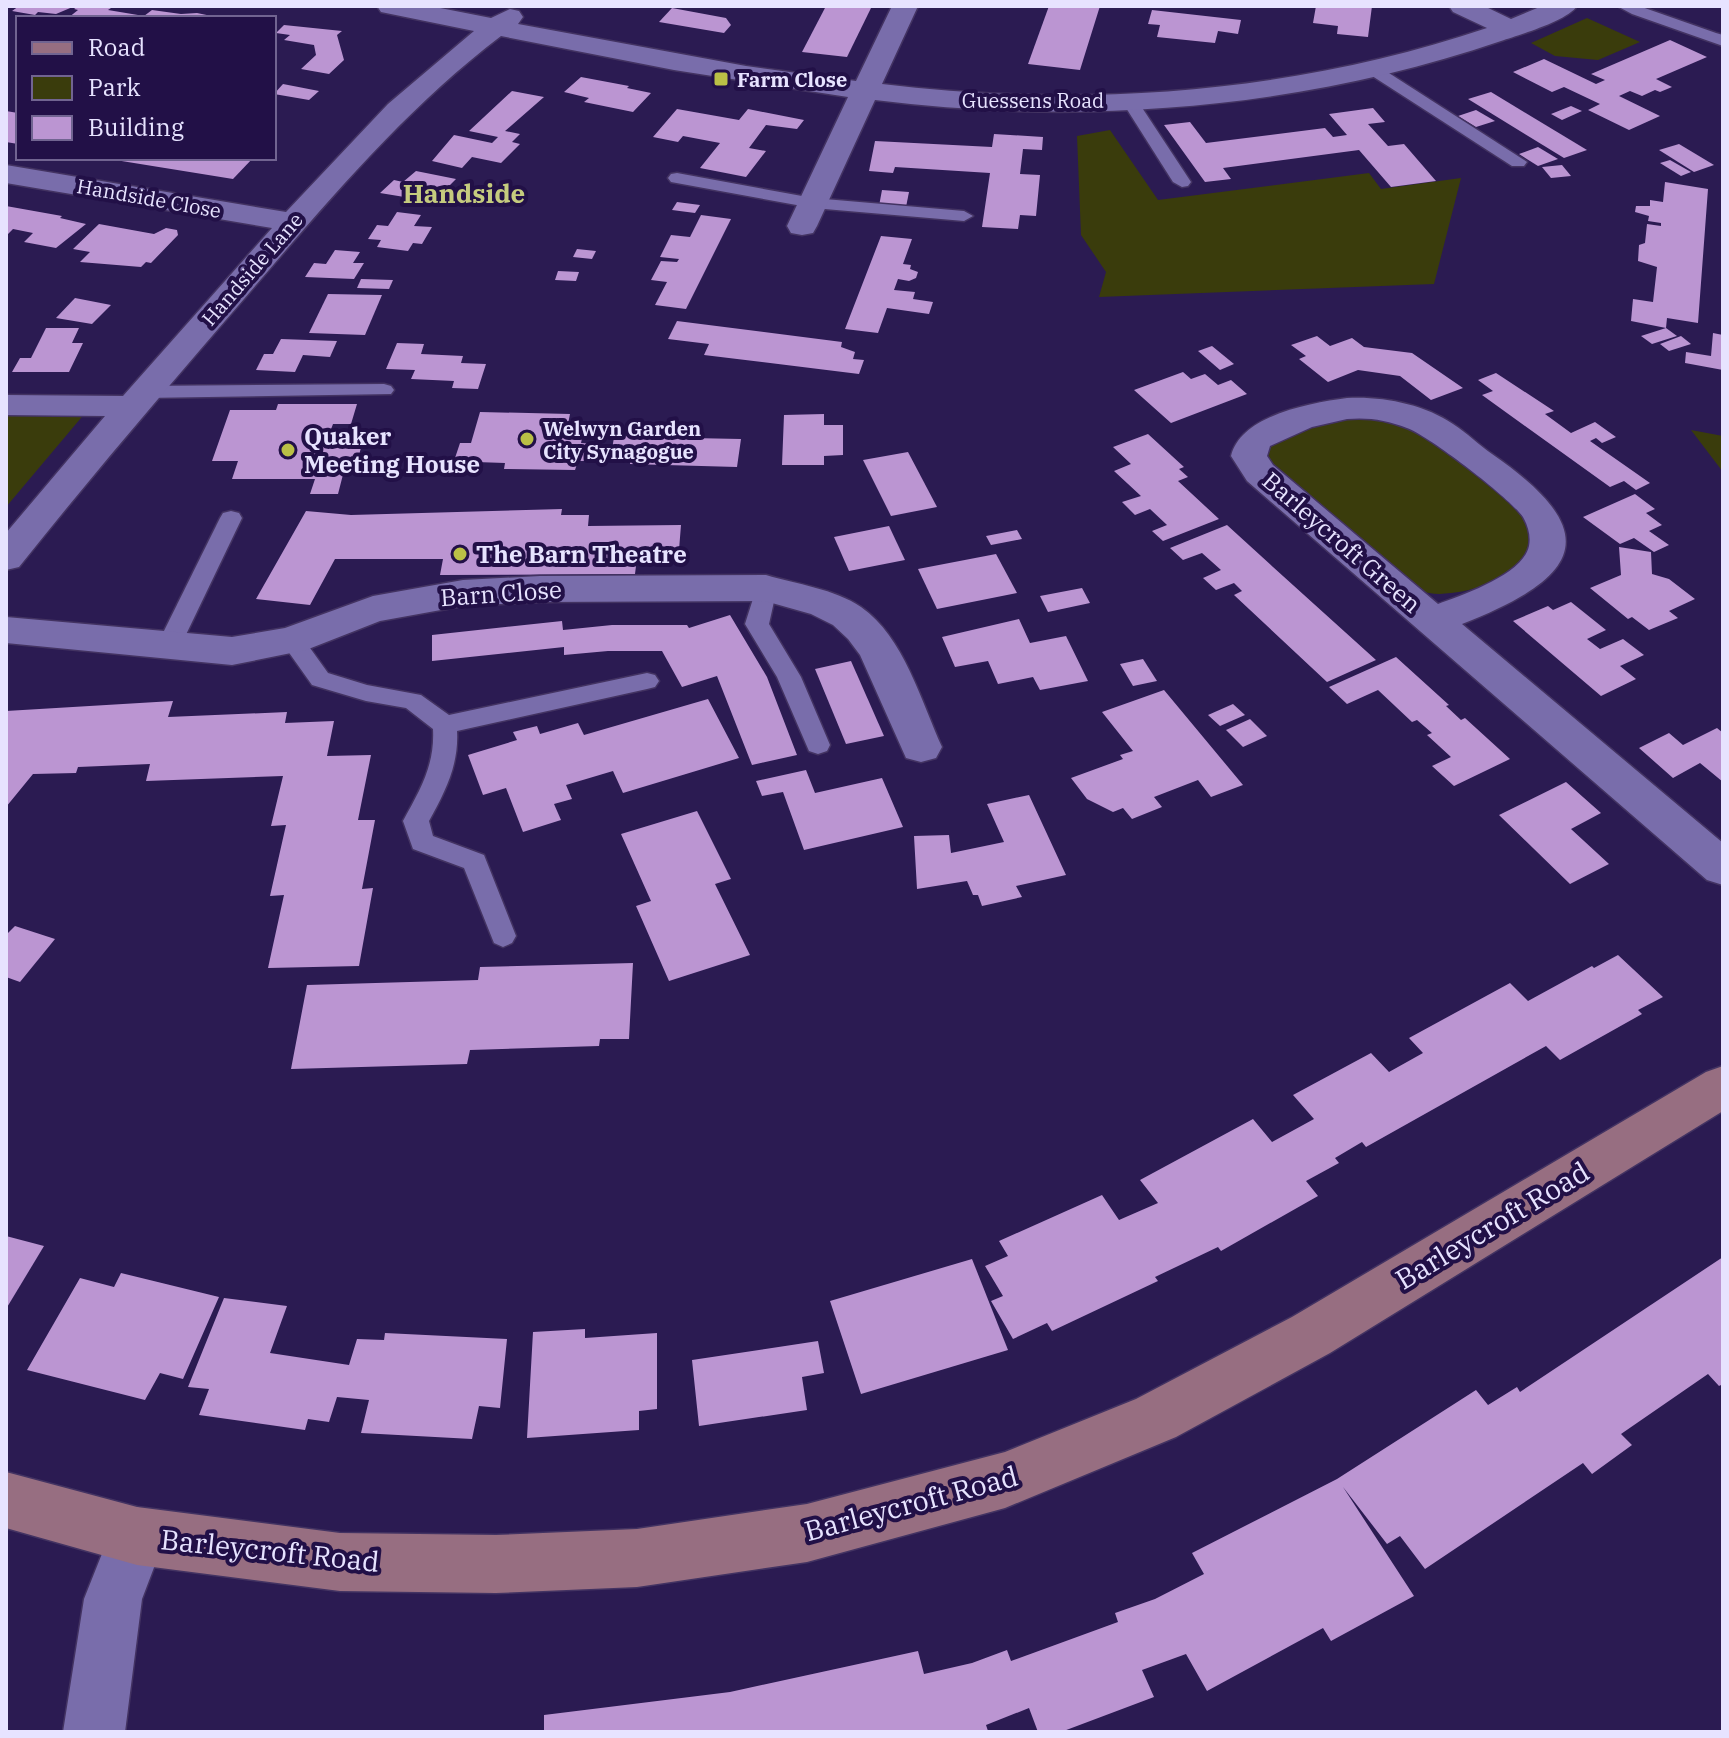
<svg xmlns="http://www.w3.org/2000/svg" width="1729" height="1738" font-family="'IBM Plex Serif',serif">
<rect width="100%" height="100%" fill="#2b1b52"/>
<g fill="#3a3c0c">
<path d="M1587 18 1640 42 1598 60 1555 56 1531 43Z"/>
<path d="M1110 130 1158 200 1369 173 1381 189 1461 178 1434 284 1099 297 1106 272 1081 235 1077 136Z"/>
<path d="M86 412 6 507V414Z"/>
<path d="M1356 416 1381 418 1421 430 1530 514C1531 529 1535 544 1527 557 1513 581 1456 598 1429 593 1421 592 1413 587 1406 584L1273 471 1267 459 1272 440 1329 420Z"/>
<path d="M1691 430 1723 436V472Z"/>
</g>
<g fill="#bb95d2">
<path d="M19 6H75L56 14 38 12 35 15 12 11Z"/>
<path d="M78 6H114L108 10 144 16 152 10 181 14 197 13 221 18H68L78 10 74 9Z"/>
<path d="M826 6H872L847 57 802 52Z"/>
<path d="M1049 6H1100L1080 70 1028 64Z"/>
<path d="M1316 6H1372L1368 37 1337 34 1338 26 1313 23Z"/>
<path d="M672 8 726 18 731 25 724 33 659 22Z"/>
<path d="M1152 10 1241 20 1238 34 1218 31 1215 43 1157 37 1160 25 1148 24Z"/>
<path d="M284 25 342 31 337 35 344 60 329 74 301 69 316 55 314 45 284 40 290 35 276 33Z"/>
<path d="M1670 40 1707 57 1656 79 1672 87 1660 92 1655 90 1642 96 1630 91 1619 96 1660 116 1629 130 1588 110 1600 104 1564 87 1552 92 1513 72 1544 59 1596 84 1605 80 1591 74Z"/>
<path d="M581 77 629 86 627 88 651 93 633 112 584 102 589 98 564 92Z"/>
<path d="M283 84 319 91 309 100 274 94Z"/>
<path d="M512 91 544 97 505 131 520 134 512 142 520 144 501 163 472 157 462 168 432 161 454 135 492 143 498 137 469 131Z"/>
<path d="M1491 92 1587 150 1564 158 1468 99Z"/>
<path d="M1571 106 1582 111 1562 120 1551 114Z"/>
<path d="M1373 108 1385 122 1368 124 1388 146 1404 144 1436 181 1391 187 1359 150 1223 168 1231 179 1205 182 1164 125 1190 122 1206 143 1325 128 1333 137 1347 135 1329 114Z"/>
<path d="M677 109 739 120 748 109 804 120 797 129 766 125 749 148 766 151 746 177 700 168 720 143 683 136 678 142 653 137Z"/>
<path d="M1476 110 1495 121 1476 127 1458 116Z"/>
<path d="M6 111 18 113V144L6 142Z"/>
<path d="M994 134 1043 137 1042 150 1023 149 1020 174 1040 175 1036 216 1020 215 1018 229 982 227 990 173 895 167 893 173 869 171 875 141 992 147Z"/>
<path d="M1679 144 1714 165 1694 172 1659 150Z"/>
<path d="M1538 147 1558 159 1538 166 1519 154Z"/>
<path d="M103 158H253L233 179Z"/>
<path d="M1670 160 1691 172 1681 176 1660 163Z"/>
<path d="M1562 165 1571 176 1551 178 1542 167Z"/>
<path d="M416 171 456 179 445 190 458 193 447 204 380 193 394 180 403 182Z"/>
<path d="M1665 182 1708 189 1698 323 1667 318 1666 328 1631 321 1633 299 1653 302 1657 267 1638 261 1639 245 1645 243 1647 224 1661 226V223L1648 221 1649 216 1635 212 1636 206H1650V200L1663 202Z"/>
<path d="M882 190 909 192 906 207 879 206Z"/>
<path d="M677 202 700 205 695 213 672 210Z"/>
<path d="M6 206 62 216 60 218 86 224 56 248 24 242 33 233 13 229 6 236Z"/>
<path d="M397 212 421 215 414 226 432 227 422 244 413 243 408 251 377 247 381 240 368 239 377 225 388 226Z"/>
<path d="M701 215 731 219 686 309 655 305 667 282 651 280 661 261 677 262 679 259 660 257 671 235 690 237Z"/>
<path d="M99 224 154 234 166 228 177 230 178 235 151 263 146 262 141 267 80 262 90 252 73 249Z"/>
<path d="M881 236 912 239 903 264 911 265 910 269 918 272 916 278 909 281 898 279 894 290 915 292 913 299 933 302 929 314 887 308 878 333 845 329Z"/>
<path d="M577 249 596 251 592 259 573 257Z"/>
<path d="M335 250 360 252 353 263H364L354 279 305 277 314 263 326 264Z"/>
<path d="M558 271 579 272 576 281 555 280Z"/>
<path d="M361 279 393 280 389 289 357 288Z"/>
<path d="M328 294 382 295 365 335 309 333Z"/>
<path d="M75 298 111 305 92 324 56 318Z"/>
<path d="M677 321 842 342 841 347 855 352 853 359 864 360 859 374 704 355 709 344 668 339Z"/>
<path d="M46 328H79L72 343H83L69 372H12L20 358H31Z"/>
<path d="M1666 328 1677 336 1652 344 1641 336Z"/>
<path d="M1713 333 1723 335V370L1685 363 1686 352 1711 356Z"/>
<path d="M1317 336 1330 346 1352 338 1364 347 1412 353 1463 388 1431 400 1400 376 1358 370 1328 382 1299 359 1306 356 1291 345Z"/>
<path d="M1681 336 1691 344 1669 351 1660 344Z"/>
<path d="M281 339 337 341 330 357 303 355 295 372 256 370 264 354H273Z"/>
<path d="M397 343 424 344 421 354 463 356 461 363 486 364 478 389 452 388 454 381 411 379 415 370 386 369Z"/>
<path d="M1212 346 1234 364 1220 370 1198 351Z"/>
<path d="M1183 372 1191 379 1205 374 1218 385 1231 380 1247 394 1171 423 1134 390Z"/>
<path d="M1496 373 1554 411 1545 414 1571 433 1595 422 1616 437 1602 443 1596 438 1590 441 1650 483 1636 490 1624 481 1610 487 1482 395 1493 391 1478 380Z"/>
<path d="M278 404H357L351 424H333L327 440H363L358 459H347L338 494H310L315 479H232L238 461H212L230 410H276Z"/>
<path d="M480 412 570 414 566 434H583L581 443 598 444 594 461H578L575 470 504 469 505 463 476 462 474 467H452L460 443H471Z"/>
<path d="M824 414V425H843V455L824 456V465H782L784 415Z"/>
<path d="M615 432H641V437L741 439 737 467 630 464V461L610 460Z"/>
<path d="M1148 434 1184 467 1179 469 1188 477 1178 481 1219 519 1163 541 1152 531 1167 525 1150 509 1135 515 1122 502 1141 496 1114 471 1131 464 1113 447Z"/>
<path d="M908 452 937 507 891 516 863 460Z"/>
<path d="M1635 494 1655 509 1646 513 1662 525 1649 531 1669 545 1654 552 1634 538 1620 544 1583 517Z"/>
<path d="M562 509 561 515H589L588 526 681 525 679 550H638L635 574 440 575 443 559H335L310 605 256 599 306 511 351 515Z"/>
<path d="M1227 525 1273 567 1376 660 1327 682 1234 595 1242 591 1234 583 1216 590 1203 578 1221 570 1202 553 1183 560 1170 548Z"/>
<path d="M889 526 905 560 849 571 834 537Z"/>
<path d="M1017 530 1022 539 991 545 986 536Z"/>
<path d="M1619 547 1651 552 1652 574 1669 579 1695 599 1669 611 1678 618 1649 630 1632 617 1628 619 1590 588 1621 575Z"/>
<path d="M996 554 1017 593 937 609 918 569Z"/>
<path d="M1082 588 1090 603 1048 612 1040 596Z"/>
<path d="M1571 602 1606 630 1587 639 1600 649 1623 639 1644 655 1620 666 1636 679 1601 696 1513 621 1548 606 1553 610Z"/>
<path d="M730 615 767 677 797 755 752 765 717 676 682 687 662 651H608L564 655V647L432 661V635L562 621 563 630 612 625H687L689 628Z"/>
<path d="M1019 619 1030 643 1066 636 1088 681 1040 690 1033 677 998 684 988 661 955 667 942 637Z"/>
<path d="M1396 657 1449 705 1446 706 1461 720 1465 718 1510 759 1454 786 1432 766 1451 757 1427 735 1432 733 1417 720 1412 722 1378 690 1347 704 1329 687Z"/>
<path d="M1143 659 1157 681 1133 686 1120 664Z"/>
<path d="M851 661 884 736 846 744 815 669Z"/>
<path d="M1164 690 1243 785 1211 797 1198 780 1154 797 1162 807 1132 819 1123 808 1113 812 1087 799 1071 778 1123 759 1120 755 1133 751 1102 712Z"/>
<path d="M708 699 739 758 623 793 613 771 566 785 572 799 554 804 561 820 523 832 506 788 483 795 468 755 517 740 513 732 537 726 540 734 578 723 584 735Z"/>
<path d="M173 701 168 717 287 712 285 723 334 721 327 756 371 755 358 820H375L362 889 373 888 359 966 268 968 284 895 270 896 286 825 271 826 283 776 146 781 150 764 78 767 76 773 33 774 6 807V711Z"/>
<path d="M1233 704 1245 715 1220 726 1208 715Z"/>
<path d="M1250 719 1267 736 1243 747 1226 730Z"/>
<path d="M1717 728 1723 733V782L1700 763 1673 778 1639 748 1669 733 1683 745Z"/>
<path d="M806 770 815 793 882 778 903 827 804 850 783 792 762 796 756 781Z"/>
<path d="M1566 782 1601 813 1571 829 1609 864 1570 884 1499 815Z"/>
<path d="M1029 795 1066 875 1016 886 1022 897 982 906 978 895H973L967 881 917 889 914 836 949 835 951 853 1004 842 987 804Z"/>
<path d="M697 811 731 879 715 884 750 955 669 981 636 906 651 901 621 834Z"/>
<path d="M15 926 55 939 20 982 6 977V935Z"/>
<path d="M1618 955 1663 997 1638 1010 1642 1014 1560 1060 1546 1046 1366 1147 1362 1142 1335 1158 1339 1163 1306 1181 1318 1196 1221 1251 1218 1247 1155 1277 1158 1281 1052 1331 1047 1323 1013 1339 991 1301 1003 1296 985 1266 1008 1256 999 1241 1102 1195 1119 1220 1158 1203 1140 1180 1253 1119 1272 1142 1314 1119 1293 1095 1371 1053 1389 1072 1423 1053 1409 1038 1510 983 1528 1001 1592 966 1594 968Z"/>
<path d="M633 963 629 1039H600L599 1046 470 1050 467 1064 291 1069 307 985 478 980 480 967Z"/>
<path d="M6 1236 44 1246 6 1309Z"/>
<path d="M1723 1257V1384L1719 1386 1708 1374 1621 1434 1632 1445 1592 1474 1583 1463 1425 1569 1400 1536 1387 1544 1343 1487 1414 1596 1331 1641 1323 1628 1207 1691 1186 1654 1142 1670 1154 1697 1061 1732H1038L1029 1708 986 1725 988 1731 983 1732H544V1715L730 1692 918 1651 924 1674 972 1663 1007 1650 1011 1661 1118 1622 1115 1613 1155 1599 1204 1574 1192 1553 1337 1479 1476 1390 1488 1405 1517 1387 1520 1392Z"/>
<path d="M972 1259 1008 1350 861 1394 830 1301Z"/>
<path d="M121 1273 219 1297 183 1379 160 1373 145 1400 27 1370 80 1278 114 1287Z"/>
<path d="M224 1298 287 1306 270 1353 349 1365 357 1339 384 1340 385 1333 507 1339 500 1408 479 1406 472 1439 361 1433 369 1400 337 1397 329 1422 308 1419 305 1430 199 1415 209 1389 188 1387Z"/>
<path d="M585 1329V1338L657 1333V1409L639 1411V1430L527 1438 533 1332Z"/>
<path d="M818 1341 824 1373 802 1377 807 1410 699 1426 692 1360Z"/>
</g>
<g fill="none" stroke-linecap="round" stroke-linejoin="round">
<defs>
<g id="lane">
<path d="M1617 6H1639L1716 33 1723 35V46L1632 14Z"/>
<path d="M1372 64 1378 66 1527 162 1524 166H1512L1366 72 1364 69Z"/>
<path d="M1129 95 1137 100 1191 182 1188 186 1182 187 1173 182 1121 100Z"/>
<path d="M677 173 813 198 964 211 973 216 964 221 813 208 671 182 668 178 671 174Z"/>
<path d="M384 384 391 386 394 390 391 394 144 398 134 392 144 386Z"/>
<path d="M231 511 239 513 242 518 181 645 177 651H161L157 645 220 518 223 513Z"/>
<path d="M766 580 774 583 777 588 769 624 801 677 830 745 827 751 818 754 809 751 777 677 745 624 758 583Z"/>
<path d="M292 632 300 634 328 673 367 685 421 695 449 715 647 673 655 675 659 681 655 687 647 689 457 731C459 765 445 792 429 821L433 836 484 855 516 936 512 943 503 947 494 943 464 868 413 849 403 821C420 790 435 765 433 729L406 708 366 701 312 685 280 640 284 634Z"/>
</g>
<g id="street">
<path d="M377 6H430L491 18 510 9 519 11 523 17 518 24 746 66 856 81 892 6H918L882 84C1083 109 1295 93 1487 28L1453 12 1449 6H1484L1511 19 1542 6H1577C1567 21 1519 35 1501 41 1302 109 1083 126 875 100L817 226 813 233 802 235 791 233 787 226 848 97 674 70 501 36C405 109 328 201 250 292 172 382 94 473 19 567L6 570V533L105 416 6 415V395L123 396 272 228 6 183V165L286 212 388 104 474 31 381 12Z"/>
<path d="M1347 398C1382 396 1424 404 1453 424 1467 433 1479 445 1492 454 1608 534 1579 578 1462 624L1723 843V885L1707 880 1247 481 1231 456C1241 415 1310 403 1347 398ZM1347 419C1368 417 1387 420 1407 428 1429 436 1510 498 1523 517 1528 526 1531 536 1529 546 1523 575 1462 595 1438 604L1273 465 1267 456 1270 446 1312 427Z"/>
<path d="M766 575C796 584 835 589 861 607 904 637 921 701 942 747L936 758 921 762 906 758 860 655 848 639 833 625 811 614 765 601 540 602 463 606 380 621 306 650 232 665 6 643V617L232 637 285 628 373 596 463 580 540 576Z"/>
<path d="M137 1507 157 1516 166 1536 142 1599 125 1732H63L84 1599 117 1516Z"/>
</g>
<path id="secondary" d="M1723 1066V1111L1330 1353 1176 1437 1005 1508 807 1562 637 1587 496 1593 340 1591 137 1565 6 1528V1472L137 1507 340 1533 496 1535 637 1529 807 1504 1005 1452 1136 1399 1292 1317 1706 1072Z"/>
</defs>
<use href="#lane" stroke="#433362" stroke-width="3"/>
<use href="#street" stroke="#433362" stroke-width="3"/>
<use href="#secondary" stroke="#433362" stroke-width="3"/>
<use href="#lane" fill="#796dab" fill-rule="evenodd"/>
<use href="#street" fill="#796dab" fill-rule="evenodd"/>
<use href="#secondary" fill="#976e81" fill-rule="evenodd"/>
</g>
<g fill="#bac046" stroke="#221047" stroke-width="3">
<rect x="713" y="71" width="16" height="16" rx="4"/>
<circle cx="527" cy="439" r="8"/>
<circle cx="288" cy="450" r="8"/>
<circle cx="460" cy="554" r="8"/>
</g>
<g text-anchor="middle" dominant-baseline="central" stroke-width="8" stroke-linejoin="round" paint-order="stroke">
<g font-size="20" font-weight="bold" fill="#e7e3ff" stroke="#221047" text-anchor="start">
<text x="737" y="79">Farm Close</text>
<text x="543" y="428">Welwyn Garden<tspan x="543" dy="23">City Synagogue</tspan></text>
</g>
<g font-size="20" fill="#e7e3ff" stroke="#221047">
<text x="1033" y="100">Guessens Road</text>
<text transform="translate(149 198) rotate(10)">Handside Close</text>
<text transform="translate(252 269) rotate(-49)">Handside Lane</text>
</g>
<g font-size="24" font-weight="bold" fill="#e7e3ff" stroke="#221047" text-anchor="start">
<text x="304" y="436">Quaker<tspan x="304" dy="28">Meeting House</tspan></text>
<text x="476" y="554">The Barn Theatre</text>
</g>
<g font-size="24" fill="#e7e3ff" stroke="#221047">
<text transform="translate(1342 542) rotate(41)">Barleycroft Green</text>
<text transform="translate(501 593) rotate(-4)">Barn Close</text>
</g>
<g font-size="26" font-weight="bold" fill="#c5cb7e" stroke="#221047">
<text x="464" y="193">Handside</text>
</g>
<g font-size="28" fill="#e7e3ff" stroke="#221047">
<text transform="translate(1492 1225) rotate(-31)">Barleycroft Road</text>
<text transform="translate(911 1503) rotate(-15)">Barleycroft Road</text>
<text transform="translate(270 1550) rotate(6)">Barleycroft Road</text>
</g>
</g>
<rect width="1729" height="1738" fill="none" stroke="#e7e3ff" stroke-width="16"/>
<rect x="16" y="16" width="260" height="144" fill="#221047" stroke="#716491" stroke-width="2"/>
<rect x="32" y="42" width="40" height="12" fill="#976e81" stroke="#716491" stroke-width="2"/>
<text x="88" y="56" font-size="24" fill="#e7e3ff">Road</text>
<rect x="32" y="76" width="40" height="24" fill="#3a3c0c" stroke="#716491" stroke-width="2"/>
<text x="88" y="96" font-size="24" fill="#e7e3ff">Park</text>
<rect x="32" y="116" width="40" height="24" fill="#bb95d2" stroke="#716491" stroke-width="2"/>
<text x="88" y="136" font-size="24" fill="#e7e3ff">Building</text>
</svg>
